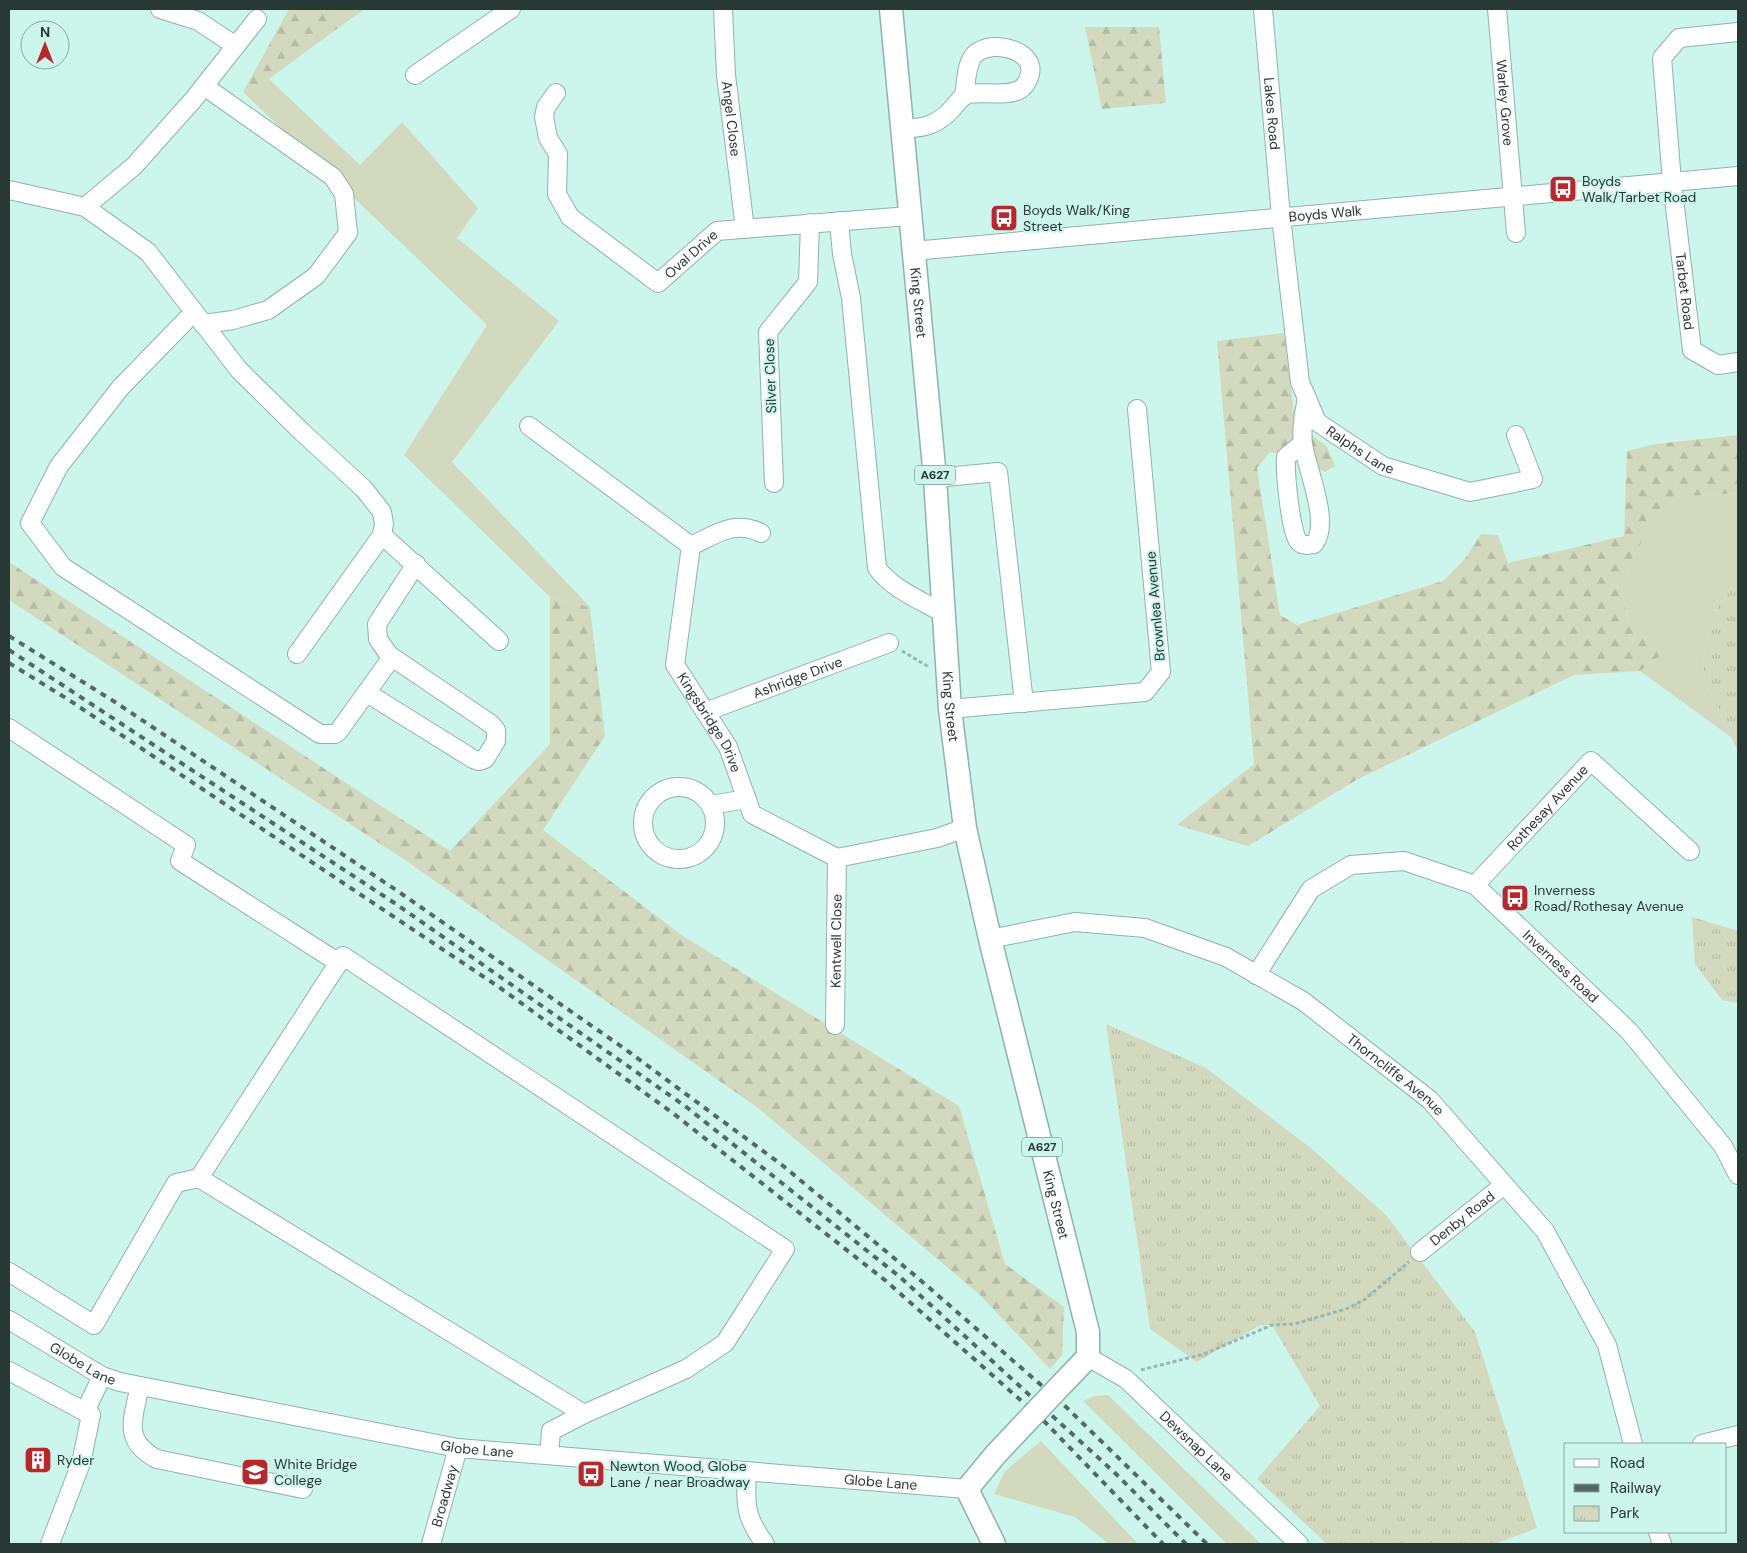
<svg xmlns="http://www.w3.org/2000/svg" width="1747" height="1553" font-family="'DM Sans',sans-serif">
<defs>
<pattern id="forest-firs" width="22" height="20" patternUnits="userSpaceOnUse" patternTransform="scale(1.25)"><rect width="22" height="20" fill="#d3d9bf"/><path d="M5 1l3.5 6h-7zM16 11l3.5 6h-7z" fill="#b5bba5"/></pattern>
<pattern id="park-tufts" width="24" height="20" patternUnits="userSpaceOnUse" patternTransform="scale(1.25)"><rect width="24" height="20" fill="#d3d9bf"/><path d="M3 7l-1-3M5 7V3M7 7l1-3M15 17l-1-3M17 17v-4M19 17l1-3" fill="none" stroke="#b5bba5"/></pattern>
</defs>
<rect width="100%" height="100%" fill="#ccf5ec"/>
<g fill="#d3d9bf">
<path d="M330 9H365L338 28Z"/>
<path d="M269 79 360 165 402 122 478 208 457 238 559 321 452 462 590 607 550 597 404 455 487 325 243 92Z"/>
<path d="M1738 493V576L1734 580 1726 597 1714 612 1703 660 1705 682 1731 737 1640 671 1663 654 1629 624 1621 586 1643 538 1689 496Z"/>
<path d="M1108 1395 1261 1544H1227L1083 1401 1094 1396Z"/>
<path d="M1041 1441 1138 1544H1109L1075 1517 994 1494 1005 1471Z"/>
</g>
<g fill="url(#forest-firs)">
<path d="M289 9H330L338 28 269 79 243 92Z"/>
<path d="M1085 27H1159L1166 103 1102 109Z"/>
<path d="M1284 333 1295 421 1327 447 1335 466 1325 472 1295 457 1270 452 1257 468 1280 615 1297 625 1443 581 1465 559 1481 534 1498 535 1508 563 1624 536 1627 451 1656 444 1738 435V493L1689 496 1643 538 1621 586 1629 624 1663 654 1640 671 1574 675 1358 779 1248 846 1177 825 1254 764 1217 341Z"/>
<path d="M9 562 450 851 550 744V597L590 607 605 736 543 830 683 936 959 1106 1005 1264 1064 1307 1062 1355 1050 1369 979 1294 758 1108 405 860 9 600Z"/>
</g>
<g fill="url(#park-tufts)">
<path d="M1738 576V751L1705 682 1703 660 1714 612 1726 597 1734 580Z"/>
<path d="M1692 917 1738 931V1003L1722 1000 1695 964Z"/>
<path d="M1106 1024 1206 1068 1312 1149 1386 1215 1475 1332 1537 1528 1495 1544H1327L1257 1479 1320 1406 1272 1325H1260L1197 1362 1150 1329Z"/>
</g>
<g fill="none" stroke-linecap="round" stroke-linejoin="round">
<defs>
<g id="minor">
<path d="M160 9 198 21 236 46"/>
<path id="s1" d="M723 9 726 75 745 229"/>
<path id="s2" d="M1263 9 1281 217 1300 382 1317 422 1383 466 1470 492 1533 479 1516 435"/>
<path id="s3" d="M1497 9 1516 233"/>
<path id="s4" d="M1738 32 1679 38 1662 58 1672 182 1692 350 1718 365 1738 362"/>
<path d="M415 75 511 9"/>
<path id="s5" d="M556 93 546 107 544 117 548 138 558 154 557 194 570 217 658 283 717 231 909 216"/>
<path d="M902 128C923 129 937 125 952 109 957 103 961 96 969 94 984 91 1005 97 1019 90 1025 87 1028 81 1030 74 1036 48 984 37 972 58 966 68 966 84 964 96"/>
<path d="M9 190 85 207 148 252 239 370 302 432 364 489 382 512 384 524 382 535 297 654"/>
<path d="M85 207 134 166 193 100 257 19"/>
<path d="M839 221 842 254 851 298 877 568C892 589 922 601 945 614"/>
<path id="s6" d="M913 251 1738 176"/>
<path d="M194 312 121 387 59 466 30 523 63 567 320 734H335L338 732 392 657"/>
<path d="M203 324 233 320 268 310 316 276 348 233 344 194 333 177 204 86"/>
<path id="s7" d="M529 426 691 546 675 665 728 747 752 814 837 858 937 838 965 828"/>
<path d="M1303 443 1286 457C1285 470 1290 533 1299 542 1303 546 1309 545 1314 544 1331 523 1307 470 1303 444 1301 429 1304 413 1307 398"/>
<path d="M935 478 998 472 1024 703"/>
<path d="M774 483 768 332 808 282 810 223"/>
<path d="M382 535 499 641"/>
<path d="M691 546C716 534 734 520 761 533"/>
<path d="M367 693 473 759 479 761 485 759 496 741V730L491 724 389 655 378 639 377 624 416 564"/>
<path d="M950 709 1145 692 1161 672 1137 409"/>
<path id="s8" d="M705 712 889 643"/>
<path d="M9 728 186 845 180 861 339 963"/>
<circle cx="679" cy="823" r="36"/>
<path d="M710 805 747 799"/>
<path id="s9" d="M1475 885 1591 761 1690 851"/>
<path id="s10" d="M990 939 1075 922 1145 928 1226 957 1303 1001 1430 1100 1545 1231 1607 1345 1633 1444"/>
<path id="s11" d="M1256 975 1311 889 1351 865 1404 861 1475 885 1629 1031 1723 1146 1738 1175"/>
<path id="s12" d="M835 1025 837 858"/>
<path id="s13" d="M1420 1252 1504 1185"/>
<path d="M9 1272 94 1325 176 1183 199 1178"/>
<path id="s14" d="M9 1320 102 1376 120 1382 458 1448 967 1489"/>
<path id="s15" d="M1088 1357 1126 1379 1299 1544"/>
<path d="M9 1371 91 1415 81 1463 50 1544"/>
<path d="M140 1386C133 1418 122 1441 157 1459L303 1489"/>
<path d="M85 1412 102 1376"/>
<path d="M1702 1444 1738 1435"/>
<path d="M549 1455 551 1431 584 1414 686 1369 725 1343 785 1249 343 956 199 1178 584 1414"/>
<path d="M747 1471C745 1504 745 1517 765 1544"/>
<path d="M1658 1532 1662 1544"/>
<path id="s16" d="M431 1544 458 1448"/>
</g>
<g id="major">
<path id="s17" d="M891 9 935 478 950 709 965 828 990 939 1088 1332V1357L1064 1382"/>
<path d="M994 1544 967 1489 996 1454"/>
</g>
</defs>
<use href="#minor" stroke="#8db4ab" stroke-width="20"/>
<use href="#major" stroke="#8db4ab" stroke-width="25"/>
<g stroke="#98b9b2" stroke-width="3" stroke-dasharray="4 2.5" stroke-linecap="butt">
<path d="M902 651 929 667"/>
<path d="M1141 1370 1204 1354 1272 1325 1294 1324 1346 1309 1364 1300 1409 1262"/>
</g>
<use href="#minor" stroke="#fff" stroke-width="18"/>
<use href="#major" stroke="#fff" stroke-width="22"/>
<g stroke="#536964" stroke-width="4" stroke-dasharray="6 6" stroke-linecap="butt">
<path d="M9 636 115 702 399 892 625 1049 782 1165 918 1278 1064 1405 1207 1544"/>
<path d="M9 650 396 904 685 1106 900 1277 1115 1473 1186 1544"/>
<path d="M9 663 69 700 499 987 674 1114 886 1281 1043 1420 1163 1544"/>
</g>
<defs>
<path id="major-bridge" d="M996 1454 1064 1382"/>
</defs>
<use href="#major-bridge" stroke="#8db4ab" stroke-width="25" stroke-linecap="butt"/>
<use href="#major-bridge" stroke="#fff" stroke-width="22"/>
</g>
<defs>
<symbol id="bus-square" viewBox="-11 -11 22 22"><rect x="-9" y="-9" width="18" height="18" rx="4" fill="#b7272c" stroke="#ccf5ec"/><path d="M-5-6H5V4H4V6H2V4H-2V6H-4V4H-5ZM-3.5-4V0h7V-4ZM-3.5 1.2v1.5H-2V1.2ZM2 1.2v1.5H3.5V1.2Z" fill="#fff"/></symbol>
<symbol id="building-square" viewBox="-11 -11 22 22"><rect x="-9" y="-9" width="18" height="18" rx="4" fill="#b7272c" stroke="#ccf5ec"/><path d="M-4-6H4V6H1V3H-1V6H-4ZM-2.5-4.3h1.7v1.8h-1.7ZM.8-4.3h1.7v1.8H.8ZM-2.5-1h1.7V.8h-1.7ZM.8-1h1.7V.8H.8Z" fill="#fff"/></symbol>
<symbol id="school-square" viewBox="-11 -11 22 22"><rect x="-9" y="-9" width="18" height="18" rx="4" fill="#b7272c" stroke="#ccf5ec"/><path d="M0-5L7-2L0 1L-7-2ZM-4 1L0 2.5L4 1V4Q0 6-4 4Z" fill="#fff"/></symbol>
</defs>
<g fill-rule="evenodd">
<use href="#bus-square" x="1547" y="173" width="32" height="32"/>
<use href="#bus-square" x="988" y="202" width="32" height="32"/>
<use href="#bus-square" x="1499" y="882" width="32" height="32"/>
<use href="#building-square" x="22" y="1444" width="32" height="32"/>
<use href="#school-square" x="239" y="1456" width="32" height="32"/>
<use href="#bus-square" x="575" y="1458" width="32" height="32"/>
</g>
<g text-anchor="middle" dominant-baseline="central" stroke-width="4" stroke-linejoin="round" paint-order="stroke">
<g fill="#ccf5ec" stroke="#59716c" stroke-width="1">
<rect x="915" y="465.5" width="40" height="19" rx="4"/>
<rect x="1022" y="1137.5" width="40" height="19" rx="4"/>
</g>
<g font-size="12" font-weight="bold" fill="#283835">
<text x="935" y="475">A627</text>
<text x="1042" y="1147">A627</text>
</g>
<g font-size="14" fill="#283835" stroke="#ccf5ec">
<text stroke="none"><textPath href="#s3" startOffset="94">Warley Grove</textPath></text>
<text stroke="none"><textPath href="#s2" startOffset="105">Lakes Road</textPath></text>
<text stroke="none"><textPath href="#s1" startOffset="110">Angel Close</textPath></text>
<text stroke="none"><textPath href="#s6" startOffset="414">Boyds Walk</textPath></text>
<text stroke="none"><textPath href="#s5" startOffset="288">Oval Drive</textPath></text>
<text stroke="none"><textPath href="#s4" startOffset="320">Tarbet Road</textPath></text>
<text stroke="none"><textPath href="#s17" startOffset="295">King Street</textPath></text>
<text transform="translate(770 376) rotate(-92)">Silver Close</text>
<text stroke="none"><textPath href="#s2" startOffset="470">Ralphs Lane</textPath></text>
<text transform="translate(1155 606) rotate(-95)">Brownlea Avenue</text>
<text stroke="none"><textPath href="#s8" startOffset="99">Ashridge Drive</textPath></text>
<text stroke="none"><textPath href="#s17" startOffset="700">King Street</textPath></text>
<text stroke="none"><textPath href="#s7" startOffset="389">Kingsbridge Drive</textPath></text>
<text stroke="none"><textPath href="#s9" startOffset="106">Rothesay Avenue</textPath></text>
<text stroke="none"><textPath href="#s12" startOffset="84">Kentwell Close</textPath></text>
<text stroke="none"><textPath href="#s11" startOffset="395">Inverness Road</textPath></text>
<text stroke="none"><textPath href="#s10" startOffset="450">Thorncliffe Avenue</textPath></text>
<text stroke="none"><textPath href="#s17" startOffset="1210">King Street</textPath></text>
<text stroke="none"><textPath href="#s13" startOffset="54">Denby Road</textPath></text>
<text stroke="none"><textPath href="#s14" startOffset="86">Globe Lane</textPath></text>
<text stroke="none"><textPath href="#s15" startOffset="141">Dewsnap Lane</textPath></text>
<text stroke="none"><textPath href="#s14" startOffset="491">Globe Lane</textPath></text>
<text stroke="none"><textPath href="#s14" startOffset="896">Globe Lane</textPath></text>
<text stroke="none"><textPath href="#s16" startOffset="50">Broadway</textPath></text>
</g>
<g font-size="14" fill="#283835" stroke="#ccf5ec" text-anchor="start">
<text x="1582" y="181">Boyds<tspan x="1582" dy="16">Walk/Tarbet Road</tspan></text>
<text x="1023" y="210">Boyds Walk/King<tspan x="1023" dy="16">Street</tspan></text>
<text x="1534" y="890">Inverness<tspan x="1534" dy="16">Road/Rothesay Avenue</tspan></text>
<text x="57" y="1460">Ryder</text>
<text x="274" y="1464">White Bridge<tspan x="274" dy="16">College</tspan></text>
<text x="610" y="1466">Newton Wood, Globe<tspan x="610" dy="16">Lane / near Broadway</tspan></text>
</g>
</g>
<rect width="1747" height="1553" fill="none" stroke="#283835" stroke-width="20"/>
<rect x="1564" y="1443" width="162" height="90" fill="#ccf5ec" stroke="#8aa9a3"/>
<rect x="1574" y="1459" width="25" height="8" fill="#ffffff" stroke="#8aa9a3"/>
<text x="1610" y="1468" font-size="15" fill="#283835">Road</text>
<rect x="1574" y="1484" width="25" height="8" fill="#536964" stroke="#8aa9a3"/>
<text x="1610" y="1493" font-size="15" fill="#283835">Railway</text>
<rect x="1574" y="1506" width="25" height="15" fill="url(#park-tufts)" stroke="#8aa9a3"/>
<text x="1610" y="1518" font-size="15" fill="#283835">Park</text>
<g transform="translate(45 45)"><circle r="24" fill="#ccf5ec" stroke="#8aa9a3"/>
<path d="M0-4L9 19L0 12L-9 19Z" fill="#b7272c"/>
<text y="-8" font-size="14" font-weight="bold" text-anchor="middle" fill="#283835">N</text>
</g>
</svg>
